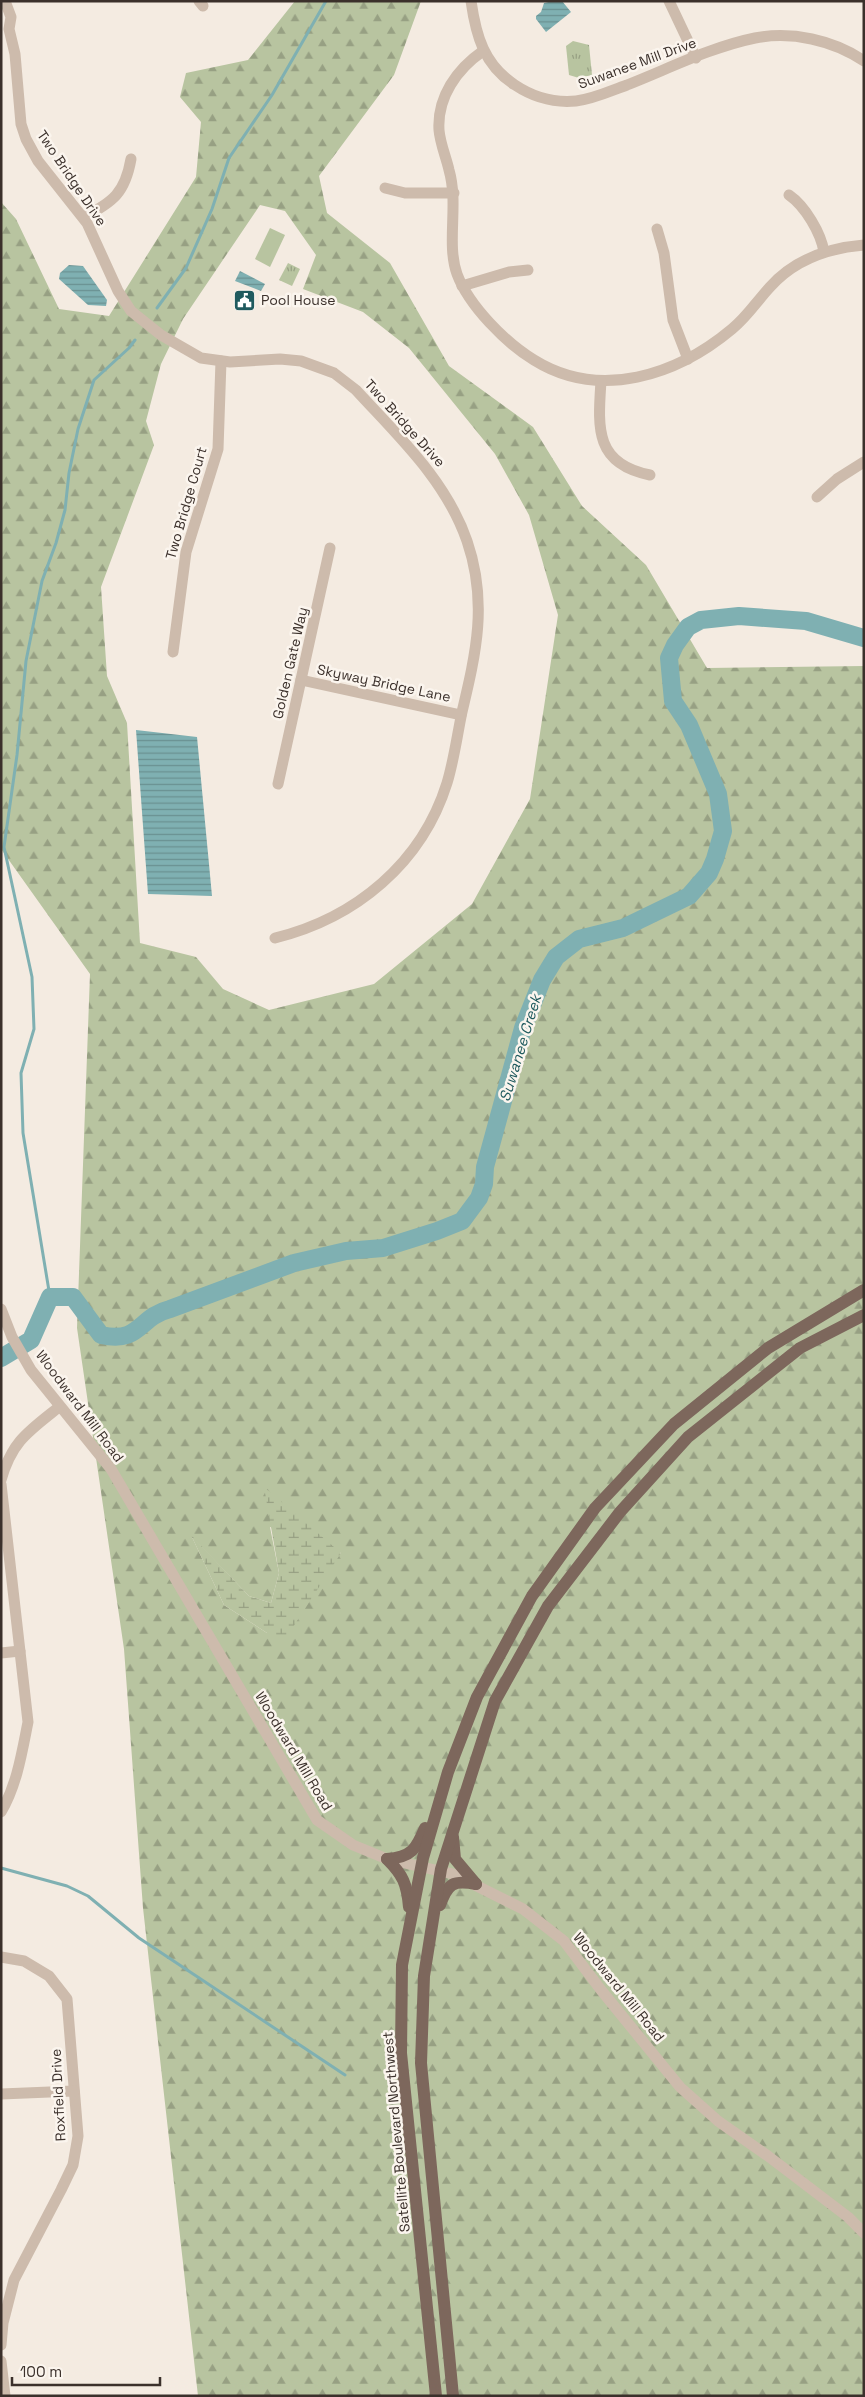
<svg xmlns="http://www.w3.org/2000/svg" width="865" height="2397" font-family="'Space Grotesk',sans-serif">
<defs>
<pattern id="forest-firs" width="22" height="20" patternUnits="userSpaceOnUse" patternTransform="scale(1.25)"><rect width="22" height="20" fill="#b8c4a0"/><path d="M5 1l3.5 6h-7zM16 11l3.5 6h-7z" fill="#97a083"/></pattern>
<pattern id="wetland-marsh" width="20" height="14" patternUnits="userSpaceOnUse" patternTransform="scale(1.25)"><rect width="20" height="14" fill="#b8c4a0"/><path d="M1 5h8M5 5V1M11 12h8M15 12V8" fill="none" stroke="#97a083"/></pattern>
<pattern id="park-tufts" width="24" height="20" patternUnits="userSpaceOnUse" patternTransform="scale(1.25)"><rect width="24" height="20" fill="#b8c4a0"/><path d="M3 7l-1-3M5 7V3M7 7l1-3M15 17l-1-3M17 17v-4M19 17l1-3" fill="none" stroke="#97a083"/></pattern>
<pattern id="water-rules" width="6" height="5" patternUnits="userSpaceOnUse" patternTransform="scale(1.25)"><rect width="6" height="5" fill="#7fb0b2"/><path d="M0 2.5h6" fill="none" stroke="#699091"/></pattern>
</defs>
<rect width="100%" height="100%" fill="#f4ebe1"/>
<path fill="#b8c4a0" d="M270 228 285 235 270 267 255 259Z"/>
<path fill="url(#forest-firs)" fill-rule="evenodd" d="M295 1H421L394 75 319 176 327 213 390 263 449 366 533 427 582 506 646 565 707 668 864 666V2396H198L143 1908 124 1649 77 1328 90 974 1 849V202L16 219 59 309 109 316 196 177 201 122 180 97 186 73 248 60ZM260 205 285 211 316 255 303 289 363 312 409 348 495 454 529 515 558 615 530 799 472 904 374 984 269 1010 223 989 196 957 140 943 127 723 107 676 101 587 154 445 146 421 161 364 183 319ZM270 1527 341 1553 267 1633 224 1605 192 1537 249 1596 271 1603 279 1573Z"/>
<path fill="url(#wetland-marsh)" d="M264 1487 341 1553 286 1638 267 1633 224 1605 191 1535 249 1596 271 1603 279 1573Z"/>
<g fill="url(#park-tufts)">
<path d="M573 41 589 45 592 75 579 78 569 75 566 46Z"/>
<path d="M288 263 300 269 292 286 279 280Z"/>
</g>
<g fill="url(#water-rules)">
<path d="M553 1H562L571 12 546 32 536 19V16L541 12 544 3Z"/>
<path d="M69 265 83 266 107 300 106 306 88 305 59 279 60 273Z"/>
<path d="M240 271 265 284 261 291 235 281Z"/>
<path d="M136 730 197 737 212 896 148 894Z"/>
</g>
<g fill="none" stroke-linecap="round" stroke-linejoin="round">
<g stroke="#7fb0b2" stroke-width="3">
<path d="M157 308 186 268 212 209 229 158 272 95 326 1"/>
<path d="M50 1297 23 1133 21 1073 34 1029 32 977 4 847 17 755 26 661 42 581 56 543 65 510 69 473 78 429 94 380 129 348 135 340"/>
<path d="M1 1868 67 1886 88 1896 139 1938 345 2075"/>
</g>
<path stroke="#7fb0b2" stroke-width="18" d="M1 1358 31 1340 50 1297H73L101 1335C141 1344 138 1317 170 1309L294 1263 346 1251 383 1248 437 1231 462 1221 479 1198 484 1184 485 1167 523 1028 542 980 556 957 579 939 623 928 689 896 709 873 715 859 723 831 718 794 689 725 673 701 669 658 675 645 688 627 701 620 739 616 806 621 864 638"/>
<g stroke="#cdbbac" stroke-width="11">
<path d="M5 1 11 17 9 29 15 54 21 124 26 139 38 161 87 223 118 291 131 311 161 335 201 358 230 362 280 359 301 361 334 373 356 390C398 436 446 480 467 541 488 602 476 653 462 712 457 736 454 760 447 783 422 863 356 918 275 938"/>
<path d="M199 1 203 6"/>
<path d="M471 1C476 36 484 65 515 85 533 97 555 103 576 101 594 99 610 91 627 85 668 69 711 47 755 38 792 31 833 40 864 61"/>
<path d="M669 1 696 58"/>
<path d="M483 51C457 69 437 97 439 130 440 143 446 157 449 170 459 205 446 243 457 274 469 306 506 343 534 360 600 401 677 375 732 329 747 317 757 301 770 287 794 260 828 248 864 245"/>
<path d="M385 188 405 193H454"/>
<path d="M789 195C805 206 821 233 824 252"/>
<path d="M84 217C113 202 125 193 131 159"/>
<path d="M657 229 664 253 673 320 688 359"/>
<path d="M462 286 509 272 528 270"/>
<path d="M601 381C598 427 594 464 650 475"/>
<path d="M817 497 837 479 864 462"/>
<path d="M173 652 186 552 218 449 221 361"/>
<path d="M301 680 461 715"/>
<path d="M278 784 330 548"/>
<path d="M1 1309 12 1337 31 1370 111 1469 317 1820 353 1845 387 1859 453 1874 523 1909 564 1941 601 1990 680 2087 718 2121 768 2156 848 2217 864 2233"/>
<path d="M1 1480C12 1441 29 1431 59 1407"/>
<path d="M1 1484 28 1722C22 1752 17 1785 1 1812"/>
<path d="M1 1653 20 1651"/>
<path d="M1 1957 24 1961 49 1976 67 1999 78 2136 73 2165 61 2190 14 2280 3 2323 1 2345"/>
<path d="M1 2094 74 2091"/>
<path d="M1 2361 5 2396"/>
</g>
<g stroke="#7d675c" stroke-width="12">
<path d="M453 1837 455 1859 476 1884"/>
<path d="M387 1859C412 1857 416 1849 425 1828"/>
<path d="M387 1859C403 1875 407 1884 409 1907"/>
<path d="M440 1905C448 1883 453 1880 476 1884"/>
<path d="M436 2396 401 2053 402 1965 423 1858 448 1772 477 1697 532 1596 595 1508 674 1424 768 1348 864 1290"/>
<path d="M453 2396 421 2063 424 1976 441 1869 495 1701 548 1606 620 1512 688 1437 800 1348 864 1315"/>
</g>
</g>
<defs>
<symbol id="civic-square" viewBox="-11 -11 22 22"><rect x="-9" y="-9" width="18" height="18" rx="4" fill="#1f5a5e" stroke="#fbf5ee"/><path d="M-.6-6.5H3V-4.5H.6V-3L4-1V1h2V6H-6V1h2V-1L-.6-3ZM-1.2 2.5V6h2.4V2.5Z" fill="#fff"/></symbol>
</defs>
<g fill-rule="evenodd">
<use href="#civic-square" x="232" y="288" width="25" height="25"/>
</g>
<g text-anchor="middle" dominant-baseline="central" stroke-width="5" stroke-linejoin="round" paint-order="stroke">
<g font-size="14" fill="#3b302b" stroke="#fbf5ee">
<text transform="translate(637 63) rotate(-20)">Suwanee Mill Drive</text>
<text transform="translate(72 178) rotate(56)">Two Bridge Drive</text>
<text transform="translate(405 423) rotate(48)">Two Bridge Drive</text>
<text transform="translate(186 503) rotate(-74)">Two Bridge Court</text>
<text transform="translate(290 663) rotate(-77)">Golden Gate Way</text>
<text transform="translate(384 683) rotate(12)">Skyway Bridge Lane</text>
<text transform="translate(80 1406) rotate(53)">Woodward Mill Road</text>
<text transform="translate(294 1751) rotate(59)">Woodward Mill Road</text>
<text transform="translate(619 1987) rotate(51)">Woodward Mill Road</text>
<text transform="translate(58 2095) rotate(-93)">Roxfield Drive</text>
<text transform="translate(396 2132) rotate(-95)">Satellite Boulevard Northwest</text>
</g>
<g font-size="14" fill="#3b302b" stroke="#fbf5ee" text-anchor="start">
<text x="261" y="300">Pool House</text>
</g>
<g font-size="15" font-style="italic" fill="#1f5a5e" stroke="#fbf5ee">
<text transform="translate(520 1048) rotate(-73)">Suwanee Creek</text>
</g>
</g>
<rect width="865" height="2397" fill="none" stroke="#3b302b" stroke-width="5"/>
<path d="M12 2377v8h148v-8" fill="none" stroke="#3b302b" stroke-width="2.5"/>
<text x="20" y="2377" font-size="15" fill="#3b302b" stroke="#fbf5ee" stroke-width="4" paint-order="stroke">100 m</text>
</svg>
